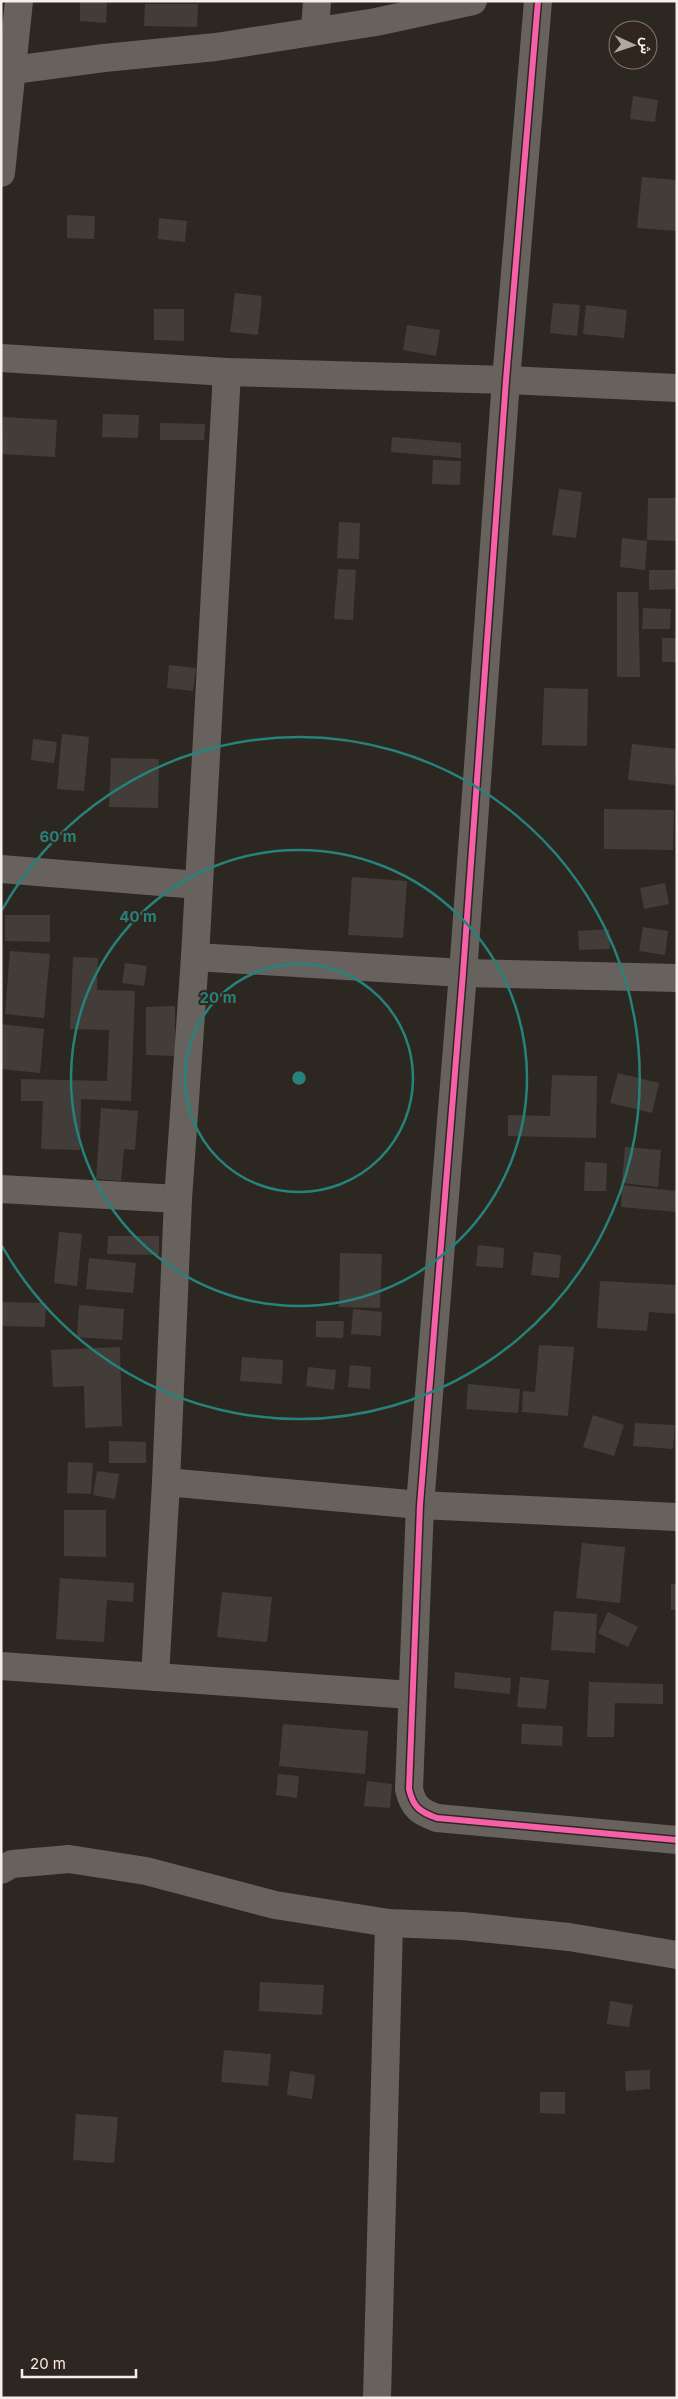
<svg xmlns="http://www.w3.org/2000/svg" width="678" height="2399" font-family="Inter,Vazirmatn,sans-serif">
<rect width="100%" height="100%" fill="#2d2722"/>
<g fill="#423d39">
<path d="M80 1H107L106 23 80 21Z"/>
<path d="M145 4H198L197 27 144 26Z"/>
<path d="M633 96 658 100 655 122 630 119Z"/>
<path d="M642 177 677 180V231L637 228Z"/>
<path d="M67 215 95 216 94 239 67 238Z"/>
<path d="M159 218 187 221 185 242 158 239Z"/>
<path d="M235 293 262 296 258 335 230 332Z"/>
<path d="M553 303 580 305 577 336 550 333Z"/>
<path d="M586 305 627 310 624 338 583 334Z"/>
<path d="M154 309H184V341L154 340Z"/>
<path d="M407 325 440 330 436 356 403 350Z"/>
<path d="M103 414 139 415 138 438 102 437Z"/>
<path d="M3 417 57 420 55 457 1 454Z"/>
<path d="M160 423 205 424 204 440H160Z"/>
<path d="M392 437 461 443V458L391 452Z"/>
<path d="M433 460 461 461 460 485 432 484Z"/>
<path d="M559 489 582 492 576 538 552 535Z"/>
<path d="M648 498H676L677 541 647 540Z"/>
<path d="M339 522 360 523 359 559 337 558Z"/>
<path d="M622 538 647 541 645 570 620 567Z"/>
<path d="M338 569 356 570 353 620 334 619Z"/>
<path d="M649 570H677V589L649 590Z"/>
<path d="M617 592H638L640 677H617Z"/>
<path d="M643 608 671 609 670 629H642Z"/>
<rect x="662" y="638" width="15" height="24"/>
<path d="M169 665 196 668 193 691 167 688Z"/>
<path d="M544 688 588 689 587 746 542 745Z"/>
<path d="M62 734 89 737 84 791 57 789Z"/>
<path d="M33 739 57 742 54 763 31 760Z"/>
<path d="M632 744 677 749 675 785 628 780Z"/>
<path d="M111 758 159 759 158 808 109 807Z"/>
<path d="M604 809 674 810 673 850 604 849Z"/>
<path d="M352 877 407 881 403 938 348 935Z"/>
<path d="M665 883 669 904 644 909 640 888Z"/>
<path d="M5 915H50V942L5 941Z"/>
<path d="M643 927 668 931 665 955 639 951Z"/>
<path d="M609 929 610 949 579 950 578 931Z"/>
<path d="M10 951 50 954 44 1018 5 1014Z"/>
<path d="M73 957 98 958 97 990 135 991 131 1101 81 1099 80 1150 41 1149 43 1101H21V1079L107 1081 109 1030 70 1029Z"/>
<path d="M125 963 147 966 144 986 122 983Z"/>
<path d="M175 1006V1056L146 1055V1007Z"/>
<path d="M1 1024 44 1029 40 1073 1 1069Z"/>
<path d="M618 1073 659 1083 652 1113 610 1103Z"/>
<path d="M552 1075 597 1076 596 1138 508 1136V1115L550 1116Z"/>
<path d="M101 1108 138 1111 135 1150 124 1149 121 1181 96 1179Z"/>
<path d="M625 1147 661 1150 658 1187 622 1183Z"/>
<path d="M585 1162 607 1163 606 1191H584Z"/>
<path d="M622 1185 677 1191V1212L621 1207Z"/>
<path d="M59 1232 82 1234 77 1286 54 1283Z"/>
<path d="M108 1236H159V1255L107 1254Z"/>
<path d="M478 1245 504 1248 503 1268 476 1266Z"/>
<path d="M534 1252 561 1255 559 1278 531 1275Z"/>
<path d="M340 1253 382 1254 380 1308 339 1307Z"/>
<path d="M89 1258 136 1263 133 1293 86 1289Z"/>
<path d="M600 1281 677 1285V1314L649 1312 647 1331 597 1328Z"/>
<path d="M1 1302 46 1303 45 1327 1 1326Z"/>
<path d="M79 1305 124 1309 122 1340 77 1337Z"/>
<path d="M353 1309 382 1312 381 1336 351 1334Z"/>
<path d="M316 1321H344L343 1338 316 1337Z"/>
<path d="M539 1345 574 1347 568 1416 522 1412 523 1391 535 1392Z"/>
<path d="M120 1347 122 1426 85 1428 84 1386 53 1387 51 1350Z"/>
<path d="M242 1357 283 1360 282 1384 240 1381Z"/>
<path d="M350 1365 371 1367 370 1389 348 1387Z"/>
<path d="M308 1367 336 1370 334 1390 306 1386Z"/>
<path d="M468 1384 520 1389 518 1413 466 1409Z"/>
<path d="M593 1415 624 1425 614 1456 583 1447Z"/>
<path d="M635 1423 675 1425 673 1449 633 1446Z"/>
<path d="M109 1441 146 1442V1463H109Z"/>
<path d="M68 1462 93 1463 91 1494 67 1493Z"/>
<path d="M97 1471 119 1474 115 1499 93 1495Z"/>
<path d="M64 1510H106V1557L64 1556Z"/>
<path d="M582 1543 625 1547 620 1603 576 1598Z"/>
<path d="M60 1578 134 1583 133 1602 107 1600 104 1642 56 1639Z"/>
<rect x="671" y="1584" width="6" height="26"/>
<path d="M222 1592 272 1597 267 1642 217 1637Z"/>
<path d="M554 1611 597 1614 595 1653 551 1650Z"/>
<path d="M608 1612 638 1627 628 1647 598 1633Z"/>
<path d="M455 1672 511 1678 510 1694 454 1688Z"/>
<path d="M520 1677 549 1680 546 1709 517 1707Z"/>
<path d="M589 1682 663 1684V1704L615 1703 614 1737H587Z"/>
<path d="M283 1724 368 1731 365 1774 279 1766Z"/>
<path d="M522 1724 563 1726 562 1746 521 1744Z"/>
<path d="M278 1774 299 1776 297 1798 276 1795Z"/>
<path d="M367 1781 392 1784 390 1808 364 1806Z"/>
<path d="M260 1982 324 1985 322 2015 259 2011Z"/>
<path d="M610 2001 633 2005 629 2027 607 2024Z"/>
<path d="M224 2050 271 2054 268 2086 221 2082Z"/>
<path d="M650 2070V2089L626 2091 625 2071Z"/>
<path d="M290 2071 315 2075 312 2099 287 2095Z"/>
<path d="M540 2092H565V2114L540 2113Z"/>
<path d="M76 2114 118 2117 114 2163 73 2160Z"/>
</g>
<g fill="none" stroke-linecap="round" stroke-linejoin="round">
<g stroke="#67625e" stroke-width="28">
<path d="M538 1 506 380 463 973 420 1505 409 1789C413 1807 420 1812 437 1818L677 1840"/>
<path d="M315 31 317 1"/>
<path d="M1 70H13L104 58 216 47 376 22 473 1"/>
<path d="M1 173 19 1"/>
<path d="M1 358 227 372 506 380 677 388"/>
<path d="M1 869 198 885"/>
<path d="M195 957 463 973 677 978"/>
<path d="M1 1189 178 1199"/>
<path d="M166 1482 420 1505 677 1517"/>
<path d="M1 1666 411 1695"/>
<path d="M155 1677 166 1482 178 1199 195 957 227 372"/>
<path d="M1 1870 12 1864 69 1859 146 1871 275 1905 389 1923 462 1926 569 1937 677 1955"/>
<path d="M377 2398 389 1923"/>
</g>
<defs>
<path id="cycleway" d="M538 1 506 380 463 973 420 1505 409 1789C413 1807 420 1812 437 1818L677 1840"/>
</defs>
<use href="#cycleway" stroke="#31261e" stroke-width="9"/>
<use href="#cycleway" stroke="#f560ab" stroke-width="6"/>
</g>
<g fill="none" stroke="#26827a" stroke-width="2.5">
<circle cx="299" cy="1078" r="114"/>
<circle cx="299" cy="1078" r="228"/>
<path d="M2 910A341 341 0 1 1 2 1246"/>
</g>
<circle cx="299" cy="1078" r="8" fill="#26827a" stroke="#31261e" stroke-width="2.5"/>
<g font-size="15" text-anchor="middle" font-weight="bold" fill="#26827a" stroke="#31261e" stroke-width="4" stroke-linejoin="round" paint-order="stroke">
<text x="58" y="842">60 m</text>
<text x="138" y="922">40 m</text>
<text x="218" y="1003">20 m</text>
</g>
<rect width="678" height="2399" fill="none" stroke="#f6eee9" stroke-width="5"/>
<g transform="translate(633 45) rotate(93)"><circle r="24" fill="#31261e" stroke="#80766f"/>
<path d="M0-4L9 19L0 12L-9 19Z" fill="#b0a8a3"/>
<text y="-8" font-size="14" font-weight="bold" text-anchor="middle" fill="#f6eee9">ش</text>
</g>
<path d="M22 2369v8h114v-8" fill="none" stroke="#f6eee9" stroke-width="2.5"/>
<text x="30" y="2369" font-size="15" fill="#f6eee9" stroke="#31261e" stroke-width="4" paint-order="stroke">20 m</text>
</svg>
